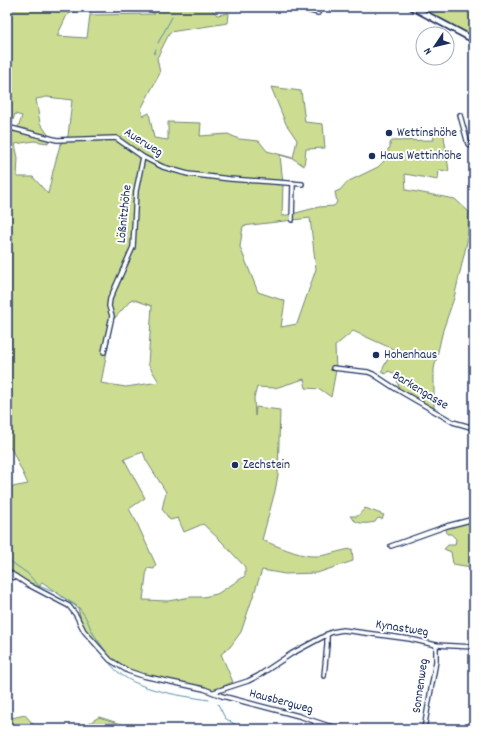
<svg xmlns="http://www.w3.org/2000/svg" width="481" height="736" font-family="Dekko,sans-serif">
<rect width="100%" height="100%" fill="#fff"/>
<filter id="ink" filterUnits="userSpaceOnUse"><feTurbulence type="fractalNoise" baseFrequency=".025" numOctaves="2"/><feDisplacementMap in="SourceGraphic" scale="8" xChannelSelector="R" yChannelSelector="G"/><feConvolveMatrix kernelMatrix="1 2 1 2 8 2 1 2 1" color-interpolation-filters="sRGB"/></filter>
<g filter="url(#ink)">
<g fill="#ccdd91" stroke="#748678" fill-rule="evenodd">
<path d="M7 7H210L217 15 229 13 228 23 170 32 157 58 160 73 141 109 143 116 149 113 154 138 168 140V122L201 123 200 136 228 134 239 139 259 141 267 151 293 158 297 140 286 124 271 87 301 91 305 122 323 124 325 148 306 149 304 166 294 159 280 155 283 184 282 216 292 214 319 207 334 206 337 202 335 192 340 190 347 182 378 167 388 157V149L390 148V143L392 141 434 140 433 132 443 129 449 171 439 170 438 180 405 174 406 190 455 199 469 212 467 242 454 298 443 330 434 369V408L399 389 396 374 388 371 386 374 381 372 393 349 353 331 335 346 336 370 331 397 320 389 306 388 304 379 275 388 257 387 254 398 255 416 256 407 280 410 278 475 275 491 262 540C275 545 299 556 312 556 326 557 339 550 352 549L353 561 317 573 285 574 262 570 241 632 230 647 221 654 233 682 214 690 128 671 110 660 84 631 78 608 42 582 39 588 17 576 7 568V488L28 484 11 448H7V134C18 131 19 126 22 116L15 114 11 126 7 125V87L9 89 12 87 7 72ZM149 10 155 14 90 15 87 38 57 36 67 15 73 12ZM47 97 72 100 68 136 60 145 53 171 48 194 33 177H17L18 158 15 144 34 141 48 143 49 136 40 123 36 99ZM310 218 316 269 297 324 281 327 285 301 258 292 240 247 243 226ZM132 299 152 306 148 364 159 382 126 387 101 383 113 320ZM143 452 146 460 166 492 162 509 170 520 178 518 184 532 203 524 222 542 245 567V576L217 594 203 597H191L168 601 143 600 147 568 154 569 156 565 136 521 129 509 145 498 124 459Z"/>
<path d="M414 7H474V37V36Z"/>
<path d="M365 508 384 515 382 519 378 518 375 522C366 524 356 525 350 516H358Z"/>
<path d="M472 520 474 524V565L471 567 453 564 451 552 444 549 448 545H455L456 539 451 534H447L446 528Z"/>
<path d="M25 715 38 729H7V719Z"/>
<path d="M99 717 137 729H79Z"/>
</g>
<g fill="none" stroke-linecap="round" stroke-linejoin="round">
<g stroke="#578eaa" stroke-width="1">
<path d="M158 43 172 17"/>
<path d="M154 54 156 49"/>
<path d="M7 559 27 573 39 586 51 591 57 592C62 599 74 602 80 609 85 615 88 622 91 629 95 637 101 645 107 653"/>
<path d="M109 662C127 690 178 695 209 700"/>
<path d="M218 704 225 718 242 729"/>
</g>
<defs>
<g id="minor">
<path d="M296 7 318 13"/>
<path d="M460 115 468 144 474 148"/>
<path d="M7 127 57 140 116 138 143 157 163 167 188 174 230 179 302 184"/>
<path d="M292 220 293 183"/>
<path d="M104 352 112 316 109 306 110 299 133 247 136 191 143 157"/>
<path d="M333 368 368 372 373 374 396 389 453 422 474 428"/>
<path d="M391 546 447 526 474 519"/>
<path d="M7 571 27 584 69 606 76 615 84 631 110 660 128 671 143 676 204 689 222 696 299 716 329 726 344 729"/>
<path d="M7 577H16"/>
<path d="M324 676 327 645V634"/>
<path d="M214 692 248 681 258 676 291 654 332 632 343 630 410 639 436 645 474 647"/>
<path d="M315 729V722"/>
<path d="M424 729 436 661V645"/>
</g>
<path id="tertiary" d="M412 7 474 40"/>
</defs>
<use href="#minor" stroke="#1b2f5e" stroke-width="6"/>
<use href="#tertiary" stroke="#1b2f5e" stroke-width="8"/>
<use href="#minor" stroke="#fff" stroke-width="3.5"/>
<use href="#tertiary" stroke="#fff" stroke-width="4.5"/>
</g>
</g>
<g fill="#1b2f5e" stroke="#fff" stroke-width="1.5">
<circle cx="389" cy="133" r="4"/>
<circle cx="372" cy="156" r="4"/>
<circle cx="376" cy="355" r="4"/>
<circle cx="235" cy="465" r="4"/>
</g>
<g text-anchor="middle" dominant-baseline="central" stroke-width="4" stroke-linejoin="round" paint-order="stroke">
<g font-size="13" fill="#1b2f5e" stroke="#fff" text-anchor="start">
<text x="397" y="133">Wettinshöhe</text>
<text x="380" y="156">Haus Wettinhöhe</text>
<text x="384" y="355">Hohenhaus</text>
<text x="243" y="465">Zechstein</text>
</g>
<g font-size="13" fill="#1b2f5e" stroke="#fff">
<text transform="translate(143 143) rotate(32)">Auerweg</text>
<text transform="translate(125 214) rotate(-84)">Lößnitzhöhe</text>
<text transform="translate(420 391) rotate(31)">Barkengasse</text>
<text transform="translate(402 629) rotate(9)">Kynastweg</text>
<text transform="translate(421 686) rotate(-82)">Sonnenweg</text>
<text transform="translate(281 702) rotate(15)">Hausbergweg</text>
</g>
</g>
<rect width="481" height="736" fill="none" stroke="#fff" stroke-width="24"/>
<rect x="12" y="12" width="457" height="712" fill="none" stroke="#1b2f5e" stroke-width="1.5" filter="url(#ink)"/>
<g transform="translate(435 46) rotate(235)"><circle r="19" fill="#ffffff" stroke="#a4acbf"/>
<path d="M0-3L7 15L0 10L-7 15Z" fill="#1b2f5e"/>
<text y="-6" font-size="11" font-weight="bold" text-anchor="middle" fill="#1b2f5e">N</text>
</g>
</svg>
